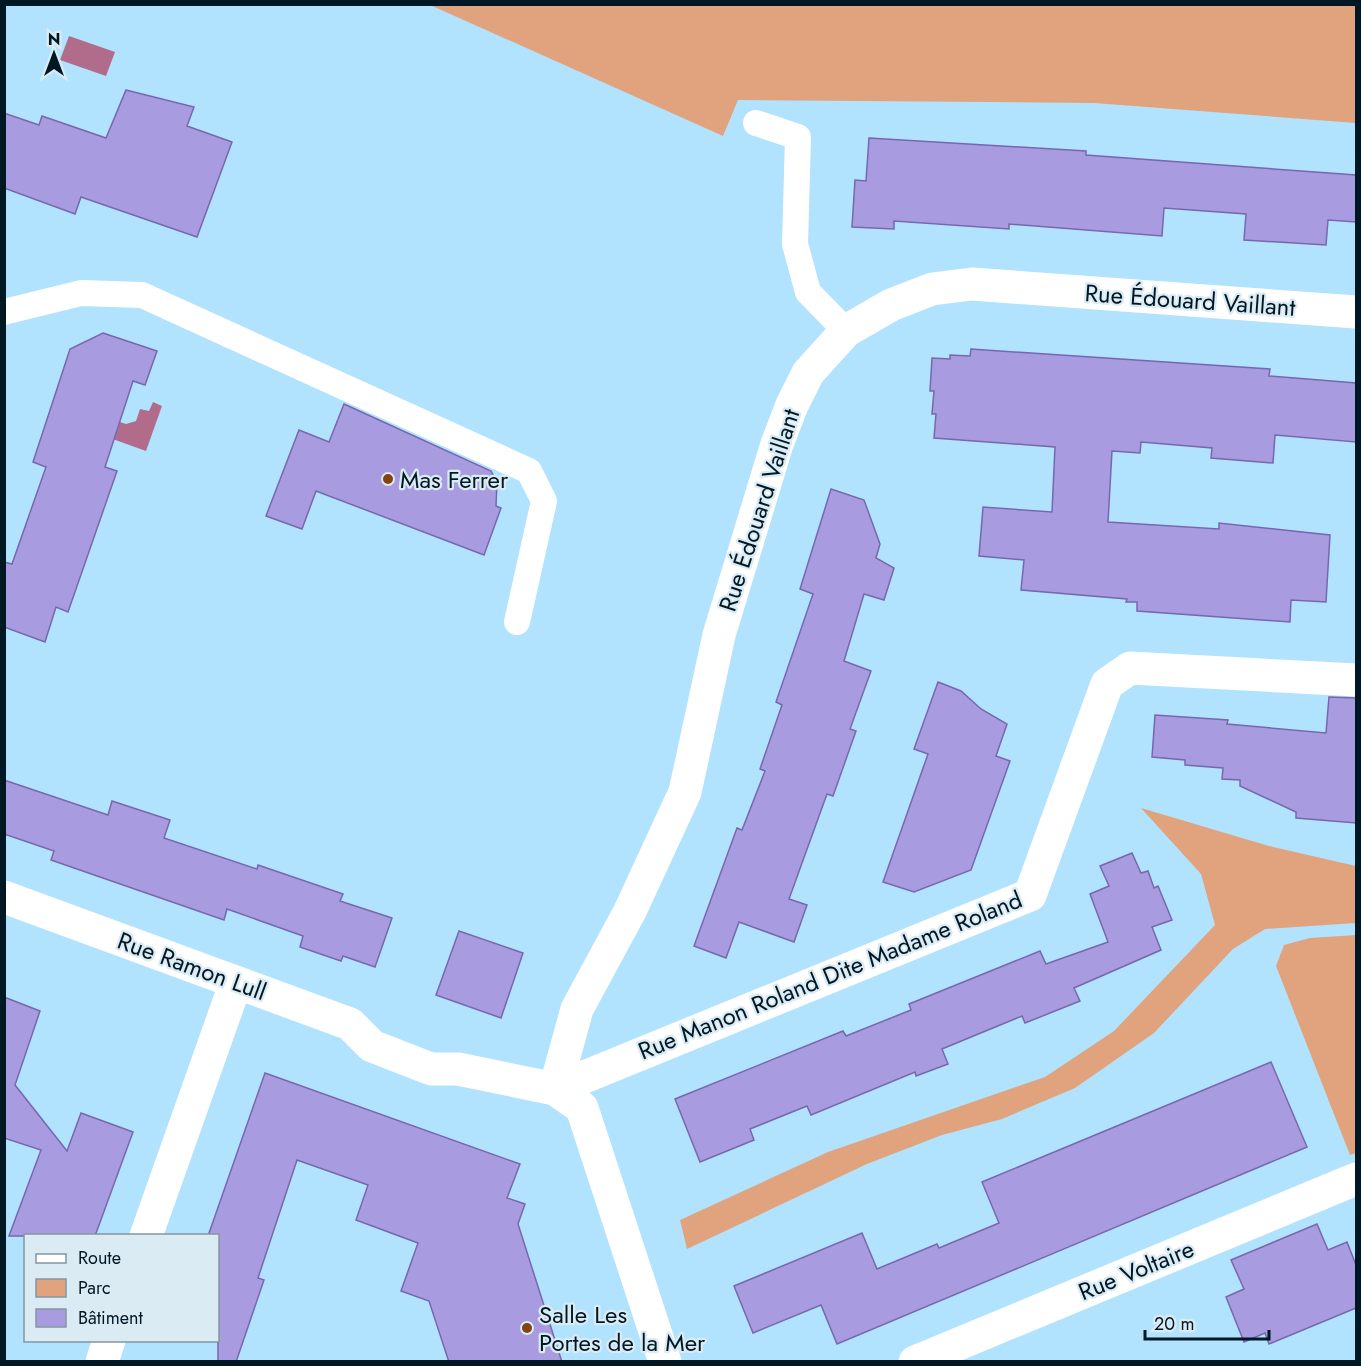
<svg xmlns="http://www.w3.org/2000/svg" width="1361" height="1366" font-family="Jost,sans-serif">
<rect width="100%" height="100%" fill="#b1e3fe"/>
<g fill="#e0a37e">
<path d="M430 5H1356V123L1094 103 738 100 723 136Z"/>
<path d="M1141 808 1269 846 1356 866V923L1265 929 1233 949 1154 1033 1075 1088 1002 1119 942 1135 867 1164 687 1249 680 1220 828 1152 1045 1077 1114 1031 1215 925 1201 874Z"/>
<path d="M1356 935V1153L1350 1155 1276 966 1284 945 1310 938Z"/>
</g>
<g fill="#b26c8b">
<path d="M69 36 115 52 106 76 60 60Z"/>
<path d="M153 402 162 406 146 451 107 437 114 420 126 424 136 421 140 409 149 411Z"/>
</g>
<g fill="#a89bdf" stroke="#7768ad" stroke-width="1.5">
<path d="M126 90 194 107 187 126 232 142 197 237 81 197 75 214 4 188V113L39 125 42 116 106 138Z"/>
<path d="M869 138 1086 151V155L1356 175V222L1328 220 1326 245 1244 240 1246 214 1164 208 1162 236 1009 224V229L894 221V229L852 227 855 180 866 181Z"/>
<path d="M103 333 157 351 145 385 133 381 105 467 117 471 68 612 56 607 45 642 4 627V562L12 564 46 467 33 462 70 349Z"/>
<path d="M971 349 1270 369 1269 376 1356 383V442L1275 435 1273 463 1211 458 1212 448 1141 442 1140 453 1112 451 1108 522 1219 529V523L1330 535 1326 602 1291 600 1290 622 1137 611V602H1126L1127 599 1021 590 1024 560 979 556 983 507 1052 512 1055 447 934 438 936 414H932L934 391H930L932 358 950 359V355L970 356Z"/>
<path d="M344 404 491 471 497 482 496 506 501 508 484 555 316 491 302 529 266 516 299 430 329 442Z"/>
<path d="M831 489 864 500 880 544 876 558 894 568 884 600 864 594 844 661 871 671 850 729 856 731 833 796 827 794 789 899 807 905 794 942 739 922 726 958 694 946 737 828 742 830 765 771 760 769 782 705 776 702 813 594 800 589Z"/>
<path d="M938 682 961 691 981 709 1007 724 996 756 1010 761 971 870 914 892 883 882 928 754 914 749Z"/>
<path d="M1329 697 1356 698V823L1296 818V812L1240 786V780L1222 779 1223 768 1185 765V760L1152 757 1155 715 1228 720 1227 724 1326 733Z"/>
<path d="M4 780 108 815 112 801 170 820 164 838 257 869 258 865 343 894 340 901 392 918 375 967 343 956 341 961 300 947 303 936 227 909 224 920 51 860 54 851 4 834Z"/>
<path d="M1132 853 1141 873 1148 871 1154 888 1158 886 1172 920 1152 927 1161 950 1074 988 1080 1001 1025 1023 1022 1016 942 1049 948 1064 916 1076 915 1072 811 1115 807 1106 750 1129 754 1140 700 1162 675 1099 843 1031 846 1036 911 1010 909 1004 1040 951 1046 964 1108 942 1090 894 1109 886 1100 866Z"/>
<path d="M459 931 523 953 501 1018 436 995Z"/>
<path d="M4 997 40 1011 15 1085 67 1151 81 1113 133 1132 95 1236H9L41 1150 4 1138Z"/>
<path d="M1271 1062 1307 1147 837 1344 821 1305 753 1333 734 1286 862 1233 877 1269 937 1244 939 1248 999 1223 982 1182Z"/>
<path d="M265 1073 520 1164 507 1198 525 1204 518 1224 562 1362H449L429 1301 401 1291 418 1243 356 1220 368 1185 297 1160 258 1278 264 1280 236 1362H218V1236H208Z"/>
<path d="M1317 1224 1328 1250 1347 1242 1356 1265V1308L1269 1344 1265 1333 1244 1342 1226 1297 1244 1289 1231 1260Z"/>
</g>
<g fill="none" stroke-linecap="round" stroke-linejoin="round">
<g stroke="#fff" stroke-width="26">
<path d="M756 123 798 137 795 244 808 292 846 331"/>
<path d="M4 312 81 293 142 295 529 471 544 501 517 622"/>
</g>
<g stroke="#fff" stroke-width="33">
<path d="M4 897 350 1024 372 1046 431 1069H458L555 1089 582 1108 665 1362"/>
<path d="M555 1089 577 1009 630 911 685 792 719 635 777 444 792 405 808 373 846 331 891 305 932 289 972 284 1356 312"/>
<path d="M555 1089 1030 895 1107 684 1130 668 1356 680"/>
<path d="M146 1236 236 982"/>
<path d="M102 1362 109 1340"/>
<path d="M915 1362 1356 1179"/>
</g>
</g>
<g fill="#84430f" stroke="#dbebf4" stroke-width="2">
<circle cx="388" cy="479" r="6"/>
<circle cx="527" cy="1328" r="6"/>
</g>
<g text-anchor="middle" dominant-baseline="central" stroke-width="4.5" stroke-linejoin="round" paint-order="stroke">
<g font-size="24" fill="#001724" stroke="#dbebf4">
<text transform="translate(1190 300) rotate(4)">Rue Édouard Vaillant</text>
<text transform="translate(759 510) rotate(-72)">Rue Édouard Vaillant</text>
<text transform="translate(192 966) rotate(20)">Rue Ramon Lull</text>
<text transform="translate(830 975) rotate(-22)">Rue Manon Roland Dite Madame Roland</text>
<text transform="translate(1136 1270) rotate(-22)">Rue Voltaire</text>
</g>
<g font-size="24" fill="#001724" stroke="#dbebf4" text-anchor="start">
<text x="400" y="479">Mas Ferrer</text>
<text x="539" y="1314">Salle Les<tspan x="539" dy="28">Portes de la Mer</tspan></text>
</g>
</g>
<rect width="1361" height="1366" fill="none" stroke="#001724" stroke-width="12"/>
<rect x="24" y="1234" width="195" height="108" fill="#dbebf4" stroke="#8396a1" stroke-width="1.5"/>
<rect x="36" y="1254" width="30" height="9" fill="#ffffff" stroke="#8396a1" stroke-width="1.5"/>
<text x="78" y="1264" font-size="18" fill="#001724">Route</text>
<rect x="36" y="1279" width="30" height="18" fill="#e0a37e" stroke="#8396a1" stroke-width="1.5"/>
<text x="78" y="1294" font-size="18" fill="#001724">Parc</text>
<rect x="36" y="1309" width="30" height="18" fill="#a89bdf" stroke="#8396a1" stroke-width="1.5"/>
<text x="78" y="1324" font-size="18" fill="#001724">Bâtiment</text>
<g transform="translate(54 54)" stroke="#dbebf4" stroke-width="4.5" paint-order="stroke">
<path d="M0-4.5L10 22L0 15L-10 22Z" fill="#001724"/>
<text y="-9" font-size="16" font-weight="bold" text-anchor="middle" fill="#001724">N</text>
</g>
<path d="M1145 1330v9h124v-9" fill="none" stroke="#001724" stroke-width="3"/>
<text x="1154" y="1330" font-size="18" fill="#001724" stroke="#dbebf4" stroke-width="4.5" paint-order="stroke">20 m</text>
</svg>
